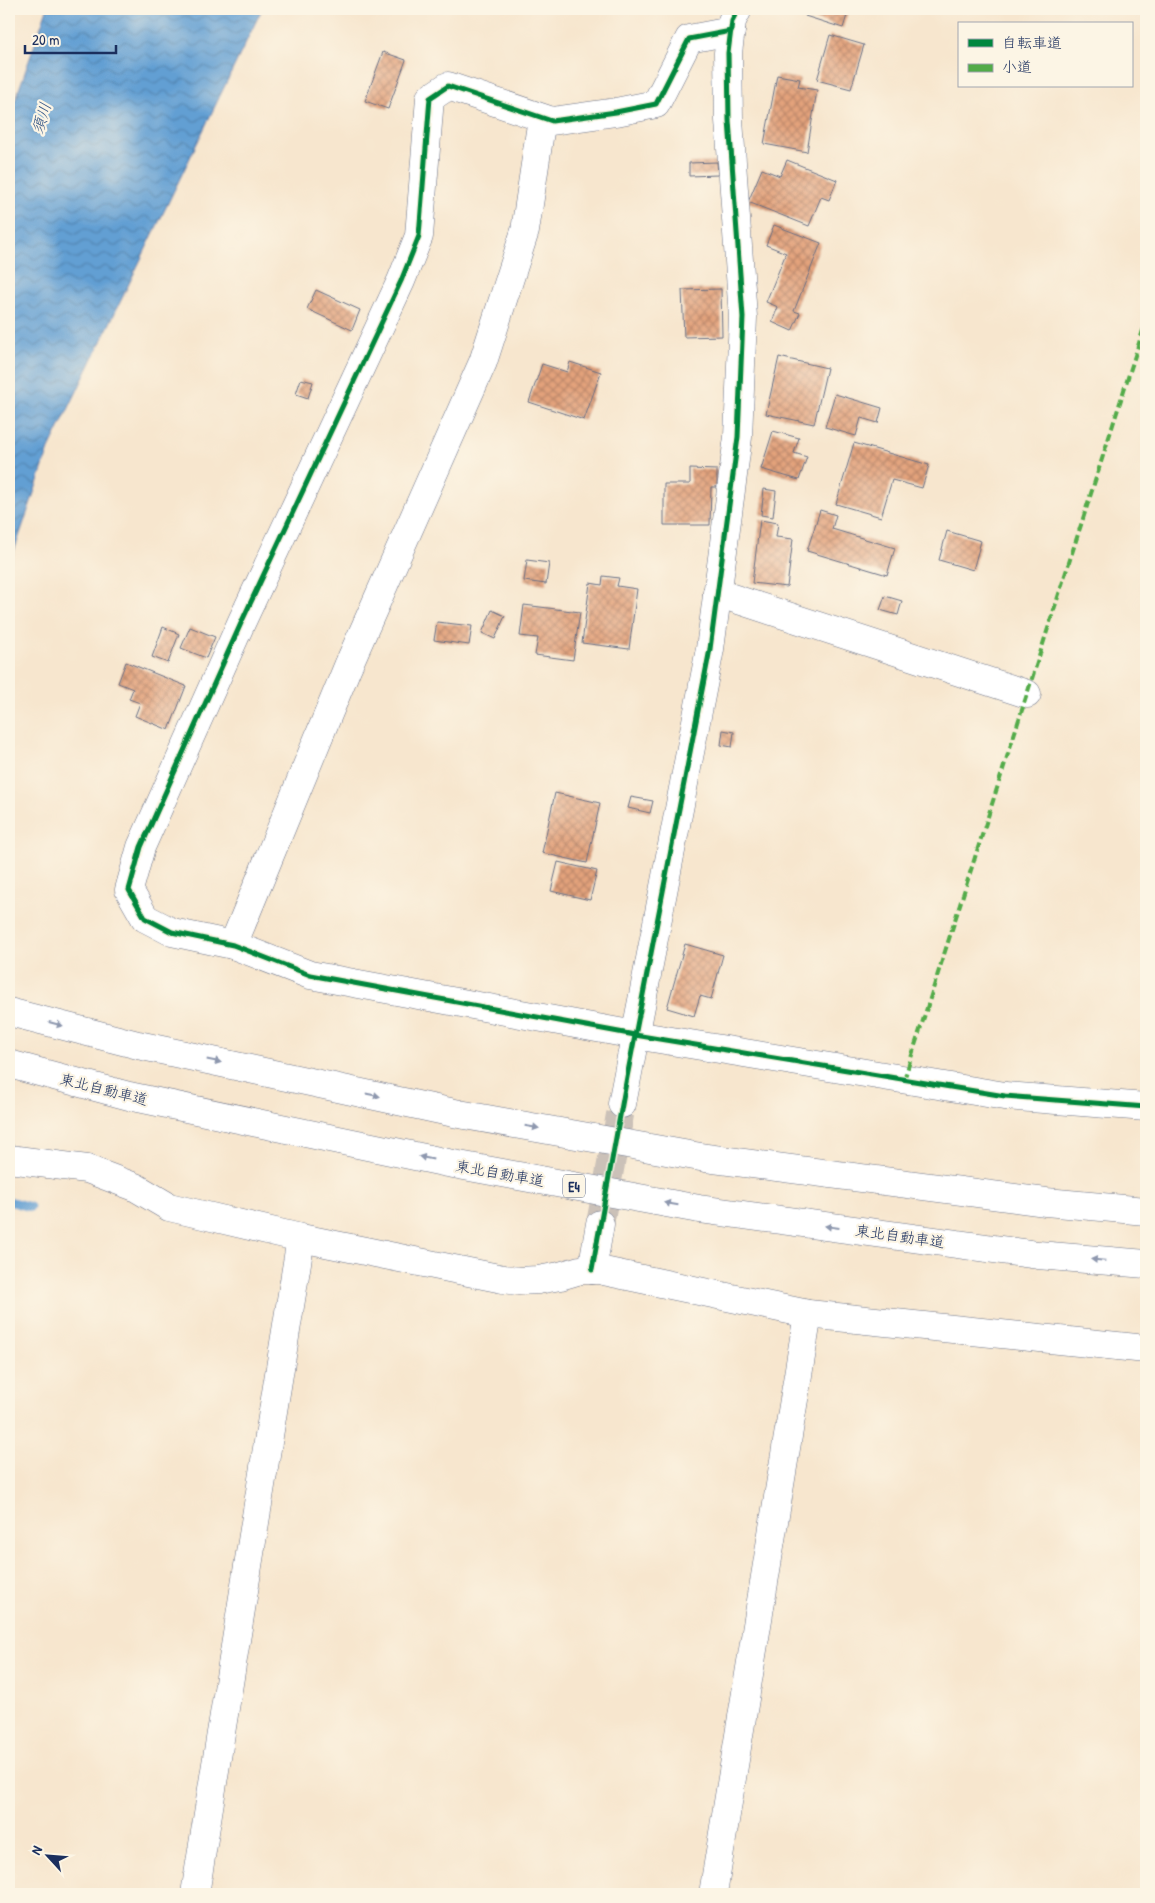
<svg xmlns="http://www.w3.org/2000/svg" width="1155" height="1903" font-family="'Patrick Hand','Klee One',sans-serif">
<defs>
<pattern id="water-waves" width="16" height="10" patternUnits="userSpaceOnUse" patternTransform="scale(1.25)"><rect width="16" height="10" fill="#629fd3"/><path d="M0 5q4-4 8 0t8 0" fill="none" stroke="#5082ae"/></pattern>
<pattern id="building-cross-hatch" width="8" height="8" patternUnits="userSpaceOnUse" patternTransform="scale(1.25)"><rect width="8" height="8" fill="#e3a27b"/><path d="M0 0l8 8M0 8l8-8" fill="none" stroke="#b78468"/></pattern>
</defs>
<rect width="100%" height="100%" fill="#fcf5e5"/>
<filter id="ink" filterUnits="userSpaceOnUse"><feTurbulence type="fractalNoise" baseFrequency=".02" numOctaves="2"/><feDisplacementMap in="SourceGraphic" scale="10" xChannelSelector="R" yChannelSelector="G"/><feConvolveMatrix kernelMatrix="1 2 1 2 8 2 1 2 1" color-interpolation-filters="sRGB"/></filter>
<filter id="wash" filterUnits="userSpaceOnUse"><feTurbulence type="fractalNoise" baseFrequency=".0096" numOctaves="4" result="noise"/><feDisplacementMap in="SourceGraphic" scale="20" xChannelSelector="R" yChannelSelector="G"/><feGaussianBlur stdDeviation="1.12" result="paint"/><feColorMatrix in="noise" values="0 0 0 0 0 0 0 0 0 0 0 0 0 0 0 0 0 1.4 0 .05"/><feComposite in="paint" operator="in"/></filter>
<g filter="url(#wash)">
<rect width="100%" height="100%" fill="#f7e6ce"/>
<path fill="url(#water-waves)" stroke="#3e6798" d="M47 9H262L49 449 9 566V118Z"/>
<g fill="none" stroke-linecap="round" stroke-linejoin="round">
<path stroke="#629fd3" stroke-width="9" d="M9 1201 30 1207"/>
</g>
<g id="blocks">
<g fill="url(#building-cross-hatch)">
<path d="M808 9H849L843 28 805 16Z"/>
<path d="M830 35 864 45 851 89 817 80Z"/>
<path d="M383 52 406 60 388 109 365 101Z"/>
<path d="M777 75 800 79 798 87 817 90 807 152 764 144Z"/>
<path d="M787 160 837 180 829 200 821 197 809 226 748 202 762 169 780 176Z"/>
<path d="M717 162 718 175 689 176V163Z"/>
<path d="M774 225 821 243 794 311 800 313 792 331 772 322 778 307 766 302 786 253 766 245Z"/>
<path d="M721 289 722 336 684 337 682 290Z"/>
<path d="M316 290 360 310 352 330 307 309Z"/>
<path d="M779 357 827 368 814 424 766 414Z"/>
<path d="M570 362 601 372 584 420 529 402 542 364 567 372Z"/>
<path d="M301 379 313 382 308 398 296 394Z"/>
<path d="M835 394 882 408 878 423 861 418 856 436 825 427Z"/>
<path d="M773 431 799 438 794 453 807 457 799 480 761 469Z"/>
<path d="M854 443 929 465 922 488 892 480 881 517 836 504Z"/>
<path d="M690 469 717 470V487H711L710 525H664V484H690Z"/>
<path d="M764 489 776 491 773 517 761 515Z"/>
<path d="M820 510 836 515 832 529 895 548 887 575 807 551Z"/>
<path d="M760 520 778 523 776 537 793 539 787 587 752 583Z"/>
<path d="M947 531 981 541 973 570 939 560Z"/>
<path d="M527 560 549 563 546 584 524 581Z"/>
<path d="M603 576 619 578 617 586 637 589 629 649 582 643 590 583 602 585Z"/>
<path d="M885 596 902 601 898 615 880 610Z"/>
<path d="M524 605 580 612 573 660 535 655 538 638 520 636Z"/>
<path d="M492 610 505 616 495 639 482 633Z"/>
<path d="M437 622 472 626 469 645 434 640Z"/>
<path d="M163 627 179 634 168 663 152 657Z"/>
<path d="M190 627 215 637 206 658 181 648Z"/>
<path d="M126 662 186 686 169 730 135 716 140 703 129 699 133 689 118 683Z"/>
<path d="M723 730 734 732 732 747 721 745Z"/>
<path d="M555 793 600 803 587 863 542 853Z"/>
<path d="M631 797 653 801 650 813 628 808Z"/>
<path d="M558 862 597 871 590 900 551 891Z"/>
<path d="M685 944 723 955 711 999 700 996 694 1016 667 1008Z"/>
</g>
</g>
</g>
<g filter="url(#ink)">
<use href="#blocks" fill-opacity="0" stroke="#686f85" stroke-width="1"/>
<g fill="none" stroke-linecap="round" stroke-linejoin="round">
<path stroke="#cbc1b8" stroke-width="28" stroke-dasharray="28 14" stroke-linecap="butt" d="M600 1224 622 1104"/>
<defs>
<g id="street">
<path d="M731 31 689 39 656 104 616 112 552 121 448 86 430 98 419 236 401 281 242 621 141 847 129 890 145 918 172 932 233 945 310 975 635 1035 1005 1096 1146 1107"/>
<path d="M717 593 1027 694"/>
<path d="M233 945 348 666 483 362 525 231 542 118"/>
<path d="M622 1104 710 649 738 437 743 317 729 120 728 53 732 21 738 9"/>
<path d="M9 1159 87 1169 135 1187 169 1207 301 1238 503 1279 518 1281 538 1280 560 1276 580 1270H599L808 1314 1146 1349"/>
<path d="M592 1270 600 1224"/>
<path d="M195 1894 301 1238"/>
<path d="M713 1894 808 1314"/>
</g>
<g id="highway">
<path d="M9 1012 138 1045 459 1114 706 1158 1046 1202 1146 1211"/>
<path d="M9 1064 129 1096 448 1163 699 1209 1038 1255 1146 1264"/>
</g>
</defs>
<use href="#street" stroke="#686f85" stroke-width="29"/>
<use href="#highway" stroke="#686f85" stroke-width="29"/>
<use href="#street" stroke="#fff" stroke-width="28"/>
<use href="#highway" stroke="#fff" stroke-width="28"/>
<path stroke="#52ab49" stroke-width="4" stroke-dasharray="8 4" stroke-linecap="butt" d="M904 1080 1146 321"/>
<defs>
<g id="cycleway">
<path d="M731 31 689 39 656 104 616 112 552 121 448 86 430 98 419 236 401 281 242 621 141 847 129 890 145 918 172 932 233 945 310 975 635 1035 1005 1096 1146 1107"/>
<path d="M592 1270 627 1077 710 649 738 437 743 317 729 120 728 53 732 21 738 9"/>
</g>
</defs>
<use href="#cycleway" stroke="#fcf5e5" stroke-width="8"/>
<use href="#cycleway" stroke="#00873e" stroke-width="5"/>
</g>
<defs><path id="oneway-solid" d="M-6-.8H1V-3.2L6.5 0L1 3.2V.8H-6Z" transform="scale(1.25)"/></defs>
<g fill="#8d97ae">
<use href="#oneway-solid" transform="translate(56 1024) rotate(15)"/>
<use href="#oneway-solid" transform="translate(214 1061) rotate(12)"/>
<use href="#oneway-solid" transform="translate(373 1095) rotate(12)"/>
<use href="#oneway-solid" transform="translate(532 1127) rotate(10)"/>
<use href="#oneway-solid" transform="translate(426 1158) rotate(-168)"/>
<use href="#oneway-solid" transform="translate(671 1204) rotate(-170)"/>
<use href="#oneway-solid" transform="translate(832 1227) rotate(-172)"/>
<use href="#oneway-solid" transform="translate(1098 1260) rotate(-175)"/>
</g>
</g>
<g text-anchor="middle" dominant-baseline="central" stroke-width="4.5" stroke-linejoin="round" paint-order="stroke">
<rect fill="#fcf5e5" stroke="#5e6a86" stroke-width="1" x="563" y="1174.5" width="22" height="23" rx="4"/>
<g font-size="14" font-weight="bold" fill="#1b2f5e">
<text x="574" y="1186">E4</text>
</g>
<g font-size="15" fill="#1b2f5e" stroke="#fcf5e5">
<text transform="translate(104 1089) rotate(14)">東北自動車道</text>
<text transform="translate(500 1173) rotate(10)">東北自動車道</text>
<text transform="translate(900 1236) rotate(8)">東北自動車道</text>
</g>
<g font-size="16" font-style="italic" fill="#345687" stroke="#fcf5e5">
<text transform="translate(41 118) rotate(-74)">須川</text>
</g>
</g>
<rect width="1155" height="1903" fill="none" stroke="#fcf5e5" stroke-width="30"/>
<rect x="958" y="22" width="175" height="65" fill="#fcf5e5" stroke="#a2a6af"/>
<rect x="968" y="39" width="25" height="8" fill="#00873e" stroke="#a2a6af"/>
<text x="1002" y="48" font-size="15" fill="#1b2f5e">自転車道</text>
<rect x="968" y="64" width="25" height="8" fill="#52ab49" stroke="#a2a6af"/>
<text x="1002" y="72" font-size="15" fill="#1b2f5e">小道</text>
<g transform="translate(48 1856) rotate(296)" stroke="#fcf5e5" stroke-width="4" paint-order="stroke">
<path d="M0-4L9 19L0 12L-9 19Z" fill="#1b2f5e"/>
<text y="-8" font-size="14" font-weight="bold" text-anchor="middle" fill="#1b2f5e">N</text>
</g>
<path d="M25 45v8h91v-8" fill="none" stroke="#1b2f5e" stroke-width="2.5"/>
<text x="32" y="45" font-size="15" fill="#1b2f5e" stroke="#fcf5e5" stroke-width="4" paint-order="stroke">20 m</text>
</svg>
